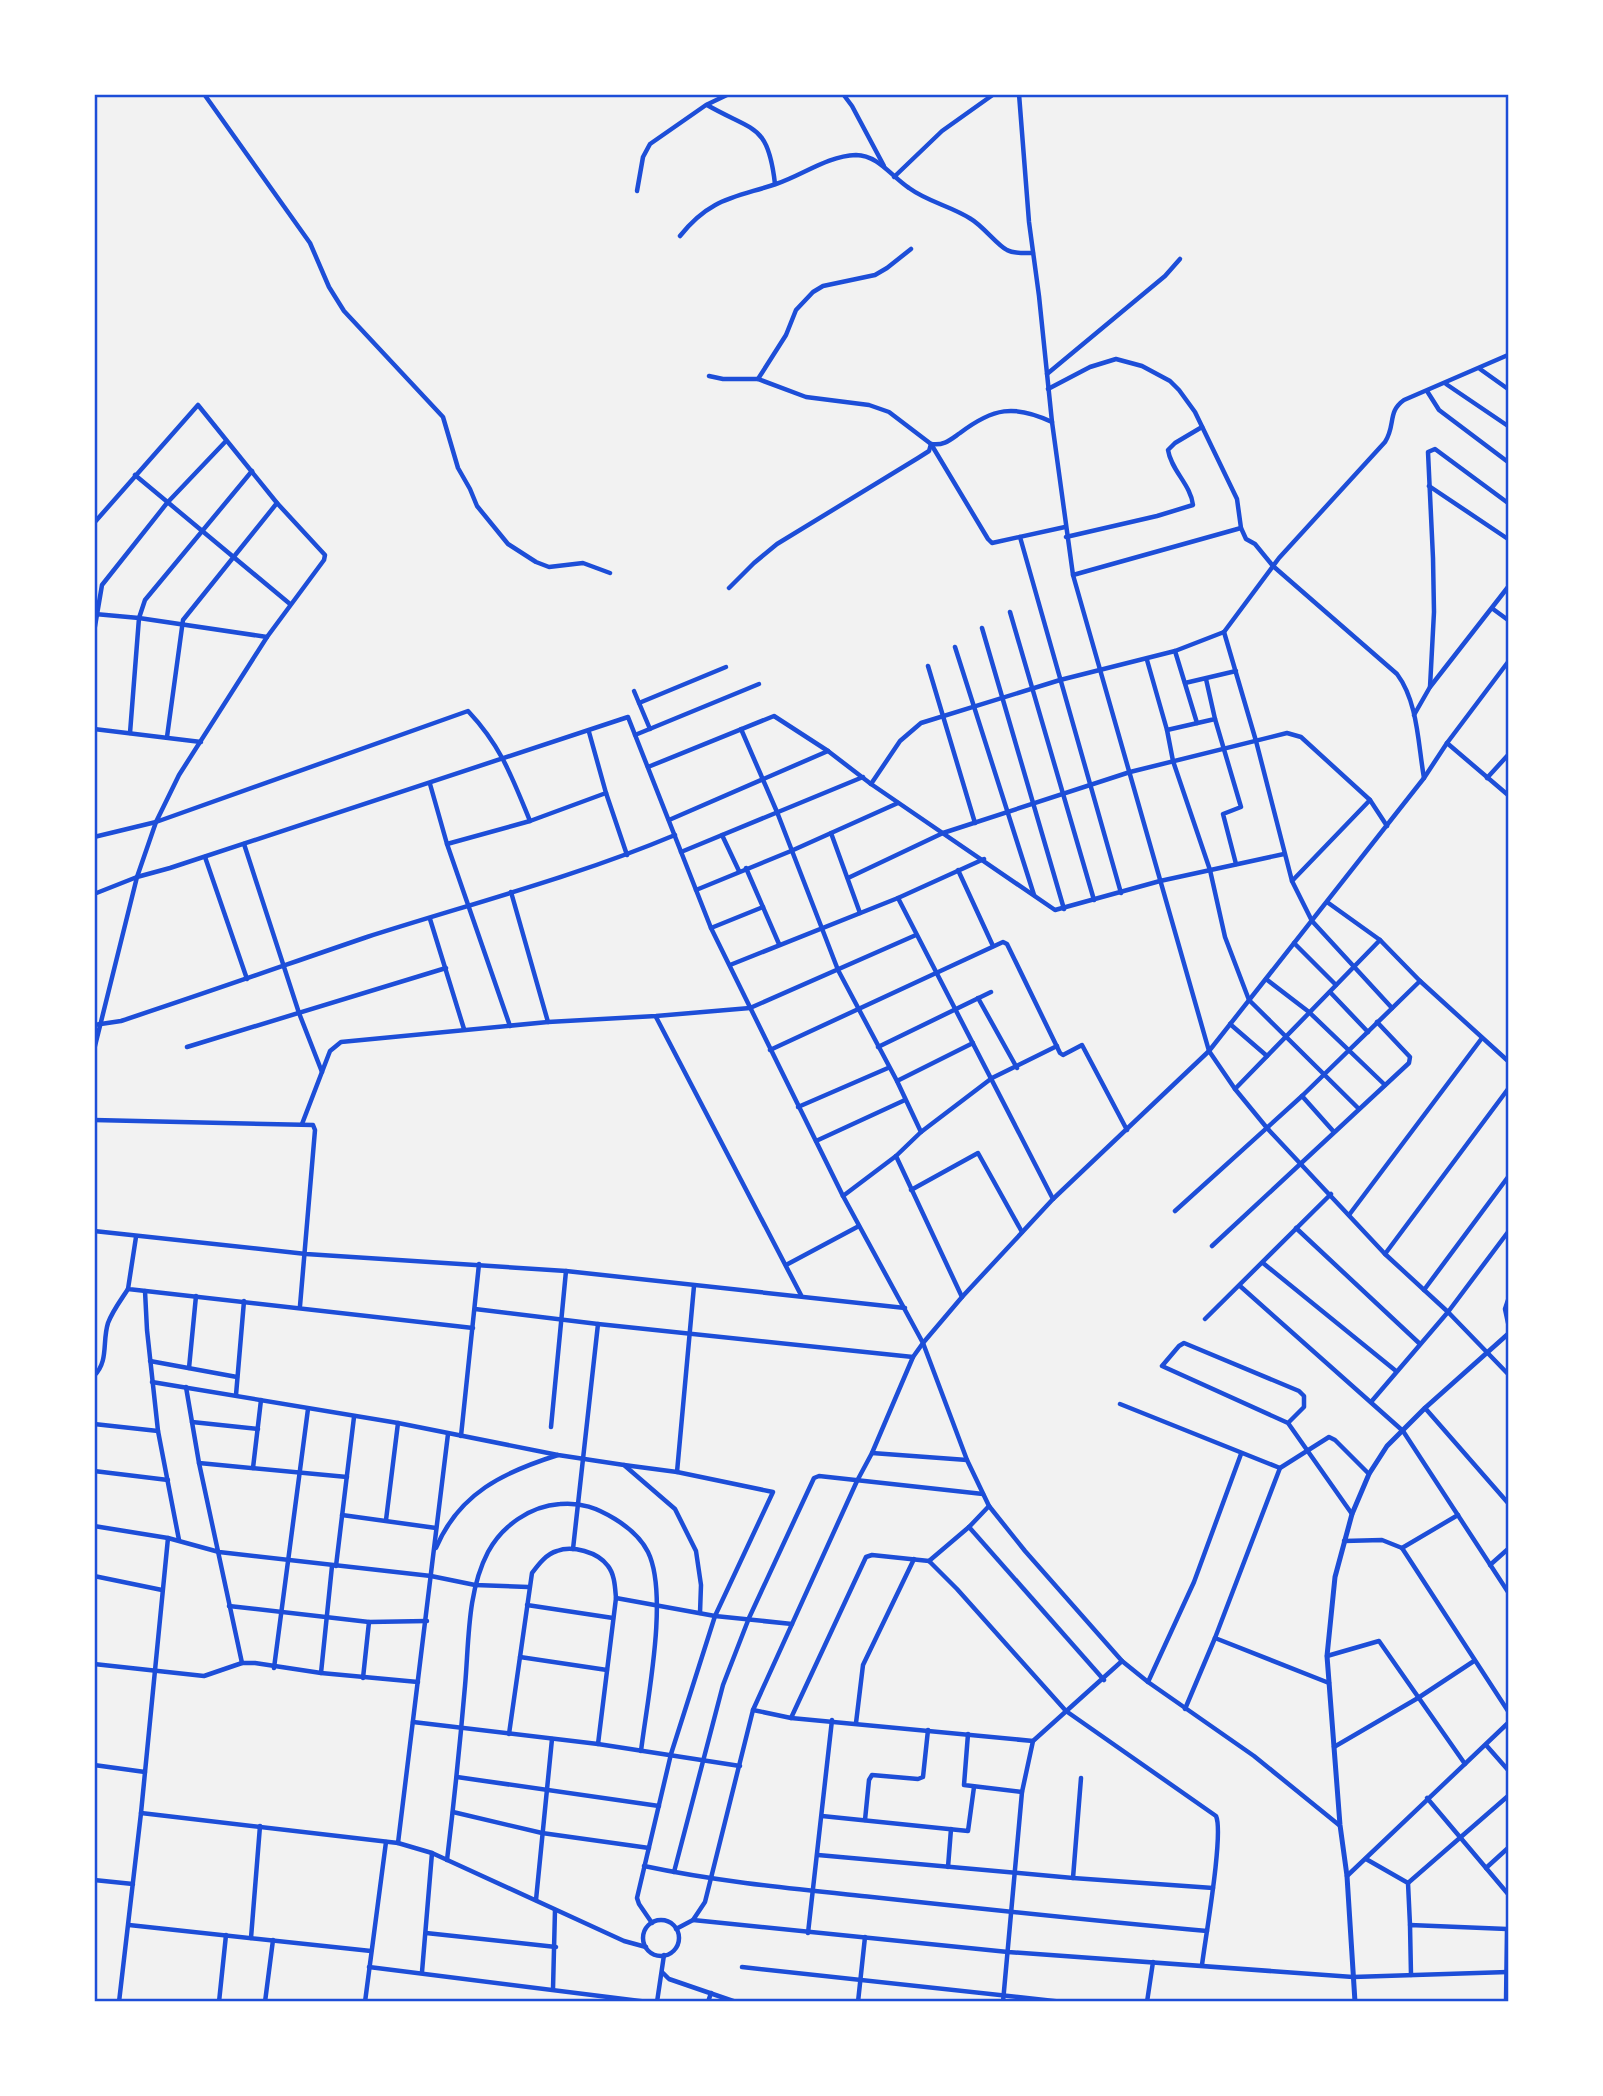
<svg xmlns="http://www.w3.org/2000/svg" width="1603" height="2096" font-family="Manrope,sans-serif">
<rect width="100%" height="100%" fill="#f2f2f2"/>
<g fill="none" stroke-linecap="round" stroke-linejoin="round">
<g stroke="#1d4ed8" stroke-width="4.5">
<path d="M204 94 310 243 329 287 344 311 443 417 458 468 470 489 477 506 508 544 536 562 549 567 583 563 610 573"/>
<path d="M843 94 852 106 884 166"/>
<path d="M1019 94 1029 222 1039 296 1052 422 1073 575 1209 1051 1235 1089 1267 1128 1385 1254 1448 1312 1508 1374"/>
<path d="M707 105C754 132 768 123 775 184"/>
<path d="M894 177 942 131 994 94"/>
<path d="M637 191 643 157 650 144 706 105 729 94"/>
<path d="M680 236C710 198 734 198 776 184 803 175 827 156 856 155 878 155 892 177 909 188 928 202 951 206 971 219 983 226 998 246 1007 250 1014 254 1025 253 1033 253"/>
<path d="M1480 369 1508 389"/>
<path d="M1047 374 1165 276 1180 259"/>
<path d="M709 376 723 379H758L806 397 869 405 889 412 931 444 988 539 992 543 1065 527"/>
<path d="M758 379 786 335 796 310 813 292 823 286 875 275 887 268 911 249"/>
<path d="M1446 384 1508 426"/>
<path d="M1048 389 1090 367 1116 359 1142 366 1170 381 1179 390 1195 412 1237 499 1241 528 1246 539 1255 544 1273 566 1397 674C1418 702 1418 744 1424 778"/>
<path d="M1427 391 1439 410 1508 462"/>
<path d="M135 475 290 604"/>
<path d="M1429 486 1508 539"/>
<path d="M94 523 198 405 277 503 325 555 324 560 267 637 179 775 156 822 137 877 94 1050"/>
<path d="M1020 537 1121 893"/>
<path d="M1066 537 1157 516 1193 505C1191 485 1171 470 1168 450L1175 443 1202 427"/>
<path d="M1073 575 1241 528"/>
<path d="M729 588 754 563 777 544 918 458 929 451 931 444C944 446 950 440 960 433 993 408 1014 404 1052 422"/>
<path d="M1493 609 1508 620"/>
<path d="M1010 612 1094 900"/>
<path d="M95 614 139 618 267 637"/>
<path d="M982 628 1064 909"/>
<path d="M94 632 102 585 167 503 226 441"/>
<path d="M1224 632 1256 741 1292 881 1312 921 1392 1008"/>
<path d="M955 647 1034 895"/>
<path d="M1175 651 1197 723"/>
<path d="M1147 660 1167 730 1173 761 1210 870 1225 937 1249 1000 1359 1109"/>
<path d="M928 666 975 823"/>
<path d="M1185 683 1236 671"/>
<path d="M1430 687 1434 612 1433 558 1428 452 1435 449 1508 503"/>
<path d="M634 691 650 729"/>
<path d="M639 703 726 667"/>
<path d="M1414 715 1430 687 1508 587"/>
<path d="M1215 719 1241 807 1223 814 1236 864"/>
<path d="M94 729 201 742"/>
<path d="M741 729 777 812 838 970 897 1081 921 1132"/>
<path d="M1167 730 1215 719 1206 679"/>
<path d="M589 732 606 793 627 855"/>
<path d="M130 733 139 618 145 600 252 471"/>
<path d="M635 735 759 684"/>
<path d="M167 737 183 620 277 503"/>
<path d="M1447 743 1508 795"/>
<path d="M648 767 774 716 828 751 871 784 1055 910 1160 881 1284 854"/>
<path d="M1487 778 1508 755"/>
<path d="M430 784 447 844 510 1026"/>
<path d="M871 784 900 741 921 723 1060 680 1175 651 1224 632 1279 558 1385 442C1396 425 1387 412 1404 400L1508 355"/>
<path d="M669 820 828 751"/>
<path d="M831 833 860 913"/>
<path d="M722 835 739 871"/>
<path d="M94 837 156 822 468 711C501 746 512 777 530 821"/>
<path d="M244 844 299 1013 322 1072"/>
<path d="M447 844 530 821 606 793"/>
<path d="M681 852 863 777"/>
<path d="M205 857 247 979"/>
<path d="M746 868 779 944"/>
<path d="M958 870 993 946"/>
<path d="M848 878 943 833 1130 772 1287 733 1301 737 1370 800 1387 826"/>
<path d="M1292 881 1370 800"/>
<path d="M696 890 791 851 898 803"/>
<path d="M511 892 548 1022"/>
<path d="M94 894 137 877 170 868 628 717 711 928 843 1196 923 1343 967 1460 989 1506 1025 1551 1122 1661 1148 1682 1254 1756 1339 1825"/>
<path d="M898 898 1053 1199"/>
<path d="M1327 902 1380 940 1420 981 1508 1061"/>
<path d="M430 919 464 1029"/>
<path d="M711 928 763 907"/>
<path d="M1294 943 1336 985"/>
<path d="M730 965 898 898 984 859"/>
<path d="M1266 979 1309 1012 1385 1085"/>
<path d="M1330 992 1368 1032"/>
<path d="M978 998 1017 1068"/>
<path d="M656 1017 801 1295"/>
<path d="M1230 1024 1267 1056"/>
<path d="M94 1025 121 1021C203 994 285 965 367 937 470 904 575 877 675 835"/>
<path d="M187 1047 446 968"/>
<path d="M878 1047 991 992"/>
<path d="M770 1050 1003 942 1007 944 1060 1053 1063 1055 1082 1045 1127 1130"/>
<path d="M897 1081 973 1043"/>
<path d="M1235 1089 1380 940"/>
<path d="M1302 1096 1334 1132"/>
<path d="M798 1107 888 1068"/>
<path d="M94 1120 313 1125 315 1130 300 1306"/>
<path d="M302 1124 330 1051 341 1042 548 1022 656 1016 750 1008 916 935"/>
<path d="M816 1141 905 1100"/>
<path d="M896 1156 962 1297"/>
<path d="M911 1190 978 1153 1022 1232"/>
<path d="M843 1196 896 1156 921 1132 992 1078 1057 1046"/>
<path d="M1175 1211 1302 1096 1420 981"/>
<path d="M1349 1215 1482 1038"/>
<path d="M1296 1228 1420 1344"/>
<path d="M94 1231 306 1254 566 1271 905 1308"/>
<path d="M136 1237 128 1289 473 1328"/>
<path d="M1212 1246 1409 1063 1410 1057 1377 1022"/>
<path d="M1385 1254 1508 1089"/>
<path d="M1263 1263 1396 1371"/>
<path d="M786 1265 859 1226"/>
<path d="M1240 1286 1403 1431 1508 1592"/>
<path d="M1424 1290 1508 1177"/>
<path d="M145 1291 147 1330 158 1431 179 1540"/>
<path d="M1508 1300 1505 1309 1508 1323"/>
<path d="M475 1309 598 1324 913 1357"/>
<path d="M1205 1319 1331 1194"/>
<path d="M150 1361 237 1377"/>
<path d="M189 1368 196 1296"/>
<path d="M94 1376C109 1361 102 1342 108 1323 113 1310 121 1300 128 1289"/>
<path d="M152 1382 398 1423 558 1455 624 1465 675 1509 696 1551 701 1585 700 1613"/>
<path d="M186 1387 199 1463 242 1663"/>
<path d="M236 1395 244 1301"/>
<path d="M1371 1402 1448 1312 1508 1232"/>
<path d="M1120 1404 1280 1468"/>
<path d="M1425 1408 1508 1503"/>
<path d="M192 1422 258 1429"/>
<path d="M1288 1423 1304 1407V1396L1299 1391 1184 1343 1179 1346 1162 1366 1288 1423 1352 1514"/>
<path d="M94 1424 158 1431"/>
<path d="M551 1427 566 1271"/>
<path d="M461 1436 479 1264"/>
<path d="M872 1453 967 1460"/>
<path d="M199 1463 347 1477"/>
<path d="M624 1465 677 1472 773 1492 715 1616 671 1754 637 1898 639 1904 652 1923"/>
<path d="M253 1468 261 1400"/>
<path d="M94 1471 168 1480"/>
<path d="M677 1472 694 1286"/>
<path d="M342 1515 436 1528"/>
<path d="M386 1520 398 1423"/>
<path d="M94 1526 168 1538 219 1552 431 1576 475 1585 528 1587"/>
<path d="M969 1527 1104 1680"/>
<path d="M1344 1541 1382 1540 1402 1548 1508 1711"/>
<path d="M436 1548C459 1493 504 1472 558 1455"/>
<path d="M1402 1548 1458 1515"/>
<path d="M573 1549 598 1324"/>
<path d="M929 1561 969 1527 989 1506"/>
<path d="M1490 1565 1508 1549"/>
<path d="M336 1566 354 1417"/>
<path d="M94 1576 162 1590"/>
<path d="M616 1598 715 1616 792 1624"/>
<path d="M527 1605 613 1618"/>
<path d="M229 1606 369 1622 427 1621"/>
<path d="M1215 1638 1329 1683"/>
<path d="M1327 1656 1379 1641 1465 1764"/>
<path d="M520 1657 607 1670"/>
<path d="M94 1664 204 1676 242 1663H255L321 1673 418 1682"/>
<path d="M274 1668 308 1409"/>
<path d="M321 1673 332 1566"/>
<path d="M363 1678 369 1622"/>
<path d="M1148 1682 1194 1582 1241 1454"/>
<path d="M1185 1709 1215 1638 1280 1468 1329 1437 1335 1440 1369 1474"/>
<path d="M753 1710 791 1718 1033 1741"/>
<path d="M791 1718 866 1557 872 1555 929 1561 957 1589 1066 1711 1216 1816C1224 1833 1205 1940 1202 1965"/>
<path d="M413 1722 598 1744 740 1766"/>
<path d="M856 1723 863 1665 914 1559"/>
<path d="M509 1734 532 1573C538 1565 546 1554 557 1551 572 1545 598 1552 608 1566 615 1575 615 1588 616 1598L598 1744"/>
<path d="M968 1734 964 1785 1022 1792"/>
<path d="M1486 1745 1508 1770"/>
<path d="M1334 1747 1418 1698 1474 1661"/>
<path d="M94 1765 145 1772"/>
<path d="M457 1777 659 1806"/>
<path d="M1427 1798 1508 1894"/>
<path d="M453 1812 542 1833 649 1848"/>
<path d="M141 1813 398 1843 432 1853 624 1941 646 1947"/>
<path d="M822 1816 968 1831 974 1787"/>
<path d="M865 1820 869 1780 872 1775 918 1779 923 1777 928 1730"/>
<path d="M398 1843 448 1434"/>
<path d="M818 1855 1073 1878 1213 1888"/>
<path d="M1366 1859 1408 1883 1410 1925"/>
<path d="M447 1860C454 1802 460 1744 465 1686 469 1642 467 1592 488 1552 502 1526 530 1506 560 1504 581 1502 597 1508 615 1519 628 1527 641 1538 648 1552 669 1595 647 1701 641 1751"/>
<path d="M644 1866C719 1882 796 1889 872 1897 983 1909 1095 1921 1207 1931"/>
<path d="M948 1867 951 1829"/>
<path d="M1486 1868 1508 1848"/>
<path d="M674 1872 723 1685 749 1618 814 1478 819 1476 983 1494"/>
<path d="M1347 1876 1508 1723"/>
<path d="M1073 1878 1081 1778"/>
<path d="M94 1880 133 1884"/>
<path d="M1408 1883 1508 1796"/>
<path d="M536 1900 552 1739"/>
<path d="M693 1920 1008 1952 1353 1977 1508 1972"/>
<circle cx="661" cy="1938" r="18"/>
<path d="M129 1925 371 1951"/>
<path d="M676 1929 693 1920 705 1902 753 1710 857 1481 872 1453 913 1357 923 1343 962 1297 1053 1199 1209 1051 1424 778 1447 743 1508 662"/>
<path d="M426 1933 556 1947"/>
<path d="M808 1933 832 1720"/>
<path d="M251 1938 260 1826"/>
<path d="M369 1967 648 2002"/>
<path d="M742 1967 1063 2002"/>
<path d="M422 1972 432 1853"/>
<path d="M663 1973 669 1979 736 2002"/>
<path d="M1411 1975 1410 1925 1507 1929"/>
<path d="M553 1989 555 1910"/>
<path d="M119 2002 141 1813 168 1538"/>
<path d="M219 2002 226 1935"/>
<path d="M265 2002 273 1940"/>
<path d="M365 2002 386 1842"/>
<path d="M657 2002 664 1955"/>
<path d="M708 2002 711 1993"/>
<path d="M858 2002 865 1937"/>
<path d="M1003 2002 1022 1792 1033 1741 1122 1661"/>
<path d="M1147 2002 1153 1962"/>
<path d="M1506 2002 1507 1929"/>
</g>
<path stroke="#1d4ed8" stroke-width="5" d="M1355 2002 1347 1876 1340 1825 1327 1656 1335 1577 1352 1514 1369 1474 1387 1446 1425 1408 1508 1334"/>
</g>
<rect width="1603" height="2096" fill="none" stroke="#ffffff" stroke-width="192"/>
<rect x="96" y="96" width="1411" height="1904" fill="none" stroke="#1d4ed8" stroke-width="2.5"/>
</svg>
